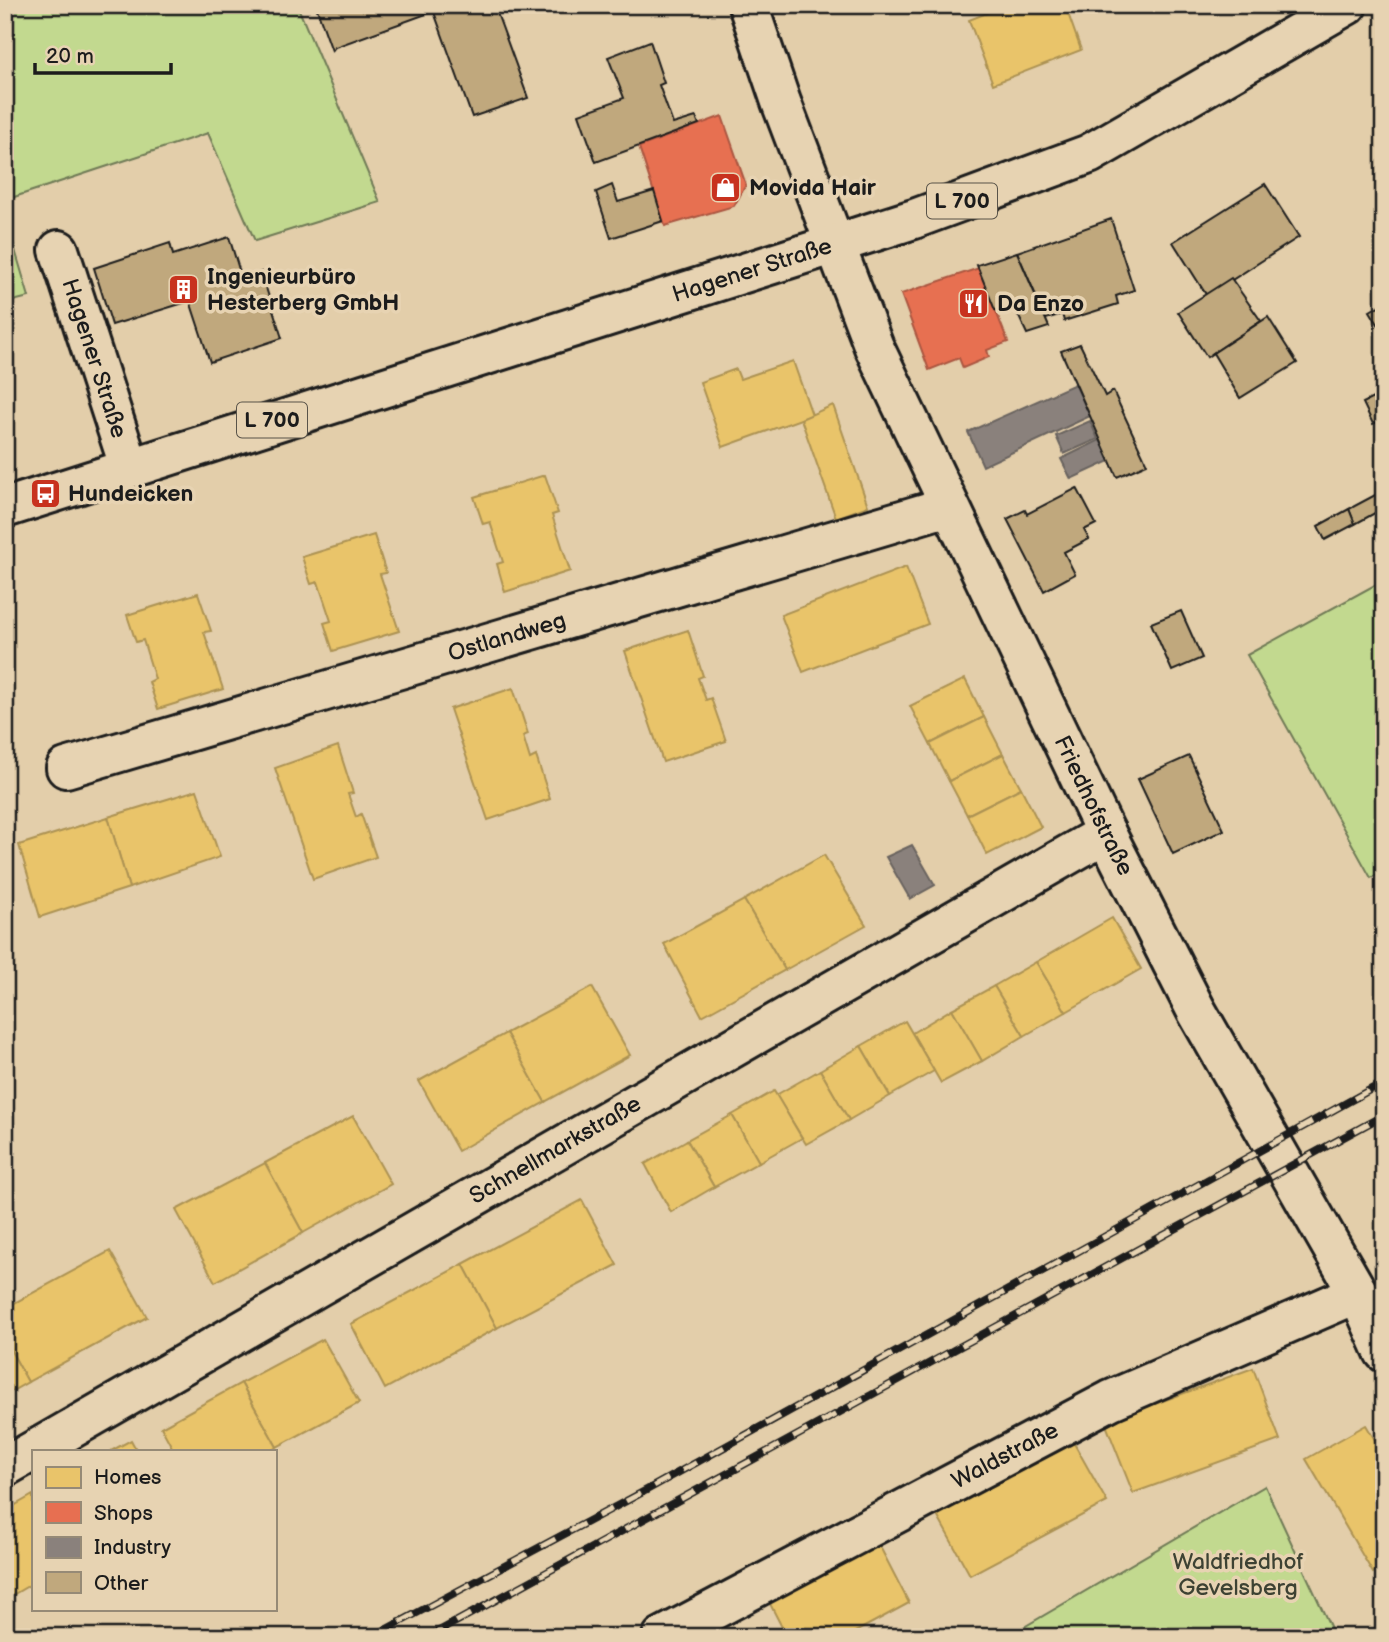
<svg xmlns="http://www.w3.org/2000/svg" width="1389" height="1642" font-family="'Balsamiq Sans',sans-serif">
<rect width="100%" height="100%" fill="#e3ceaa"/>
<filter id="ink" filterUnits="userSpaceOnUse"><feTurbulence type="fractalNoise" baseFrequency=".0143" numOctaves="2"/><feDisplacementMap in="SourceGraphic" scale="14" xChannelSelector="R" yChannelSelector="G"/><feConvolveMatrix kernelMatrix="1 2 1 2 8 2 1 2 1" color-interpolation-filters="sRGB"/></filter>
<g filter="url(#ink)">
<g fill="#c2d98f" stroke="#6f7a56" stroke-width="2">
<path d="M5 5H297L380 202 255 241 208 133 5 200Z"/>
<path d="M5 216 29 297 5 303Z"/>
<path d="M1384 580V871L1371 878 1247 655Z"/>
<path d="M1265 1486 1335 1637H1007Z"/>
</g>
<g fill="#e9c46a" stroke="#ac9253" stroke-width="2">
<path d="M1007 5H1065L1081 50 993 84 969 20Z"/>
<path d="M793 361 812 415 723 447 700 382 736 369 740 379Z"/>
<path d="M833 405 868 506 836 518 801 419Z"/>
<path d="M545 475 558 513 552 515 570 571 505 592 497 564 503 562 490 522 483 524 474 497Z"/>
<path d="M374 535 386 573 380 574 399 631 333 651 324 623 331 621 318 582 311 584 302 557Z"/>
<path d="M906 567 928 624 803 672 781 615Z"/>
<path d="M198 593 211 631 204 632 223 689 158 709 149 682 155 679 143 640 136 642 127 615Z"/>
<path d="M688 630 703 676 698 678 706 700 711 698 726 741 663 762 625 651Z"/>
<path d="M965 679 984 717 930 744 910 706Z"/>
<path d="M513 688 528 734 523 736 530 759 536 756 550 799 488 820 450 709Z"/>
<path d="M984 717 1003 754 949 781 930 744Z"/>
<path d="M338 746 353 793 348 794 356 817 361 814 376 857 313 879 275 768Z"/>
<path d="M1003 754 1021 788 967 815 949 781Z"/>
<path d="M1021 788 1041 827 987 855 967 815Z"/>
<path d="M197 790 220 857 129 888 108 817Z"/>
<path d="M108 817 129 888 40 917 19 845Z"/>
<path d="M824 855 866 925 785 970 744 900Z"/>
<path d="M744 900 785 970 702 1016 664 944Z"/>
<path d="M1112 918 1141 969 1066 1012 1036 962Z"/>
<path d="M1036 962 1066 1012 1024 1036 994 986Z"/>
<path d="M994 986 1024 1036 982 1061 952 1009Z"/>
<path d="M592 987 630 1055 545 1102 506 1033Z"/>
<path d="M952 1009 982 1061 941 1083 912 1033Z"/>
<path d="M905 1021 934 1071 890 1096 861 1046Z"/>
<path d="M506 1033 545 1102 458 1151 419 1081Z"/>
<path d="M861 1046 890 1096 849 1120 820 1070Z"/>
<path d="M820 1070 849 1120 806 1144 776 1095Z"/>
<path d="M774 1091 802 1138 759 1162 732 1115Z"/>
<path d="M732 1115 759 1162 714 1187 687 1140Z"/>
<path d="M353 1116 391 1184 303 1233 265 1163Z"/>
<path d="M687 1140 714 1187 671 1212 645 1164Z"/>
<path d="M265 1163 303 1233 215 1282 176 1210Z"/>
<path d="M582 1200 617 1265 497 1328 463 1264Z"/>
<path d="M110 1251 147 1317 28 1382 5 1340V1308Z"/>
<path d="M463 1264 497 1328 385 1389 351 1324Z"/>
<path d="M323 1339 359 1403 277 1447 241 1383Z"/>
<path d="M5 1340 28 1382 5 1395Z"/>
<path d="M1253 1368 1280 1440 1133 1493 1105 1422Z"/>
<path d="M241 1383 277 1447 270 1451H174L161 1427Z"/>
<path d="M1366 1425 1384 1455V1568L1373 1573 1306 1459Z"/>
<path d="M1071 1438 1107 1502 970 1575 934 1510Z"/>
<path d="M131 1440 137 1451H111Z"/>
<path d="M33 1495V1583L9 1597 5 1589V1511Z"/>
<path d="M877 1541 909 1603 846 1637H787L767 1598Z"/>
</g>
<g fill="#e76f51" stroke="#aa5641" stroke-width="2">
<path d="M722 116 746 185 734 206 665 226 639 147Z"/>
<path d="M979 268 1008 342 987 350 989 357 963 368 959 358 929 370 901 294Z"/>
</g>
<g fill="#8a817c" stroke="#69635f" stroke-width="2">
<path d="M1075 384 1090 416 983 466 968 432Z"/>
<path d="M1090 421 1098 439 1064 454 1056 436Z"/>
<path d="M1100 440 1110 461 1071 479 1061 459Z"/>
<path d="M912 845 935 885 910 899 886 857Z"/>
</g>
<g fill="#c0a87d" stroke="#1c1c1c" stroke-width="2">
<path d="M451 5H494L528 98 472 117 434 12Z"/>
<path d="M451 5 335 47 332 51 317 9 322 5Z"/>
<path d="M650 41 664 83 659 85 673 124 696 117 699 124 596 162 579 114 624 98 608 57Z"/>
<path d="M1265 184 1299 237 1207 296 1173 242Z"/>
<path d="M612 185 618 202 654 191 663 221 611 238 596 192Z"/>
<path d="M1111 219 1134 290 1116 296 1118 304 1064 321 1062 314 1046 319 1017 252Z"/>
<path d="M229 237 242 279 261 272 282 338 210 362 190 301 112 325 94 268 170 243 173 255Z"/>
<path d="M1017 252 1049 327 1027 334 1015 308 1006 312 995 310 977 265Z"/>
<path d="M1231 278 1261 321 1207 357 1178 312Z"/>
<path d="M1384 303V334L1370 311Z"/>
<path d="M1268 317 1297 363 1240 398 1213 353Z"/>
<path d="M1080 344 1105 396 1113 391 1147 464 1117 477 1061 351Z"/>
<path d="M1379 395 1384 404V419L1373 424 1363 403Z"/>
<path d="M1077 488 1096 524 1084 530 1089 539 1064 552 1075 574 1044 591 1007 519 1025 510 1027 514Z"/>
<path d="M1379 493 1384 508 1355 524 1349 509Z"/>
<path d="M1349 509 1355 524 1325 540 1318 526Z"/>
<path d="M1181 611 1202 658 1172 671 1151 623Z"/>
<path d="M1189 756 1224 830 1173 854 1138 779Z"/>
</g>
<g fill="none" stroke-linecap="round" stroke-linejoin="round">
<defs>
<g id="minor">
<path id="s1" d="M748 5 781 102 874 347 1106 833 1196 1010 1358 1293 1384 1352"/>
<path id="s2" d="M59 250 129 466"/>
<path id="s3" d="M66 768 949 506"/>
<path id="s4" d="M5 1467 1106 833"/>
<path id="s5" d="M662 1637 1111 1400 1358 1293"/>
</g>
<g id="primary">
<path id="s6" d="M5 508 914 219 1089 154 1347 5"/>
</g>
</defs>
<use href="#minor" stroke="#1c1c1c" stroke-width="44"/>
<use href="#primary" stroke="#1c1c1c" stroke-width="44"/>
<use href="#minor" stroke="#e7d3b2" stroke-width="38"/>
<use href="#primary" stroke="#e7d3b2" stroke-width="38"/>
<defs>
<g id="rail">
<path d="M372 1637 643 1492 1384 1082"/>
<path d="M428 1637 1384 1115"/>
</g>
</defs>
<use href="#rail" stroke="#1c1c1c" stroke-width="8"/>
<use href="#rail" stroke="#e7d3b2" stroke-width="5" stroke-dasharray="16" stroke-linecap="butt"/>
</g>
</g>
<defs>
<symbol id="shop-square" viewBox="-11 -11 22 22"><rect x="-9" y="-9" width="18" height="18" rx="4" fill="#c8321e" stroke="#e7d3b2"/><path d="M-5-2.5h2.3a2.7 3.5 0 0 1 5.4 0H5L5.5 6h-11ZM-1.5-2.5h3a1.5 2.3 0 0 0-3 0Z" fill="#fff"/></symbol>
<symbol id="building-square" viewBox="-11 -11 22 22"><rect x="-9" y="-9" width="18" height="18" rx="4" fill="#c8321e" stroke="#e7d3b2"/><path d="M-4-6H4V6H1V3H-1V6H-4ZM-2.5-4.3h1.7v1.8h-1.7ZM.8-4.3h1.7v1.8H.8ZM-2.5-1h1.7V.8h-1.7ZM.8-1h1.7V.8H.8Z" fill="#fff"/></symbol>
<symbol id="restaurant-square" viewBox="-11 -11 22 22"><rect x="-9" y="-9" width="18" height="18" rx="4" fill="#c8321e" stroke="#e7d3b2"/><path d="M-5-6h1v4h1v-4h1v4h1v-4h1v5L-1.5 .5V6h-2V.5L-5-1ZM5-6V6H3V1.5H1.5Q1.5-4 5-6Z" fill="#fff"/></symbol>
<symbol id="bus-square" viewBox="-11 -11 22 22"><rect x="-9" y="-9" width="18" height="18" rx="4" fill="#c8321e" stroke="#e7d3b2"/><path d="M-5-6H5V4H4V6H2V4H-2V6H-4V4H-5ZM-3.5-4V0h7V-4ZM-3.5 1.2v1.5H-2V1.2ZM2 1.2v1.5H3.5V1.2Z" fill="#fff"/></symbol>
</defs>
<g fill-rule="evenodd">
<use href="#shop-square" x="708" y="170" width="35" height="35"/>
<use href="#building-square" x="166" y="272" width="35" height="35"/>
<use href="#restaurant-square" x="956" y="286" width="35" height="35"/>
<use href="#bus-square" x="28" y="476" width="35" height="35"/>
</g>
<g text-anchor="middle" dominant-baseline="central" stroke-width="7" stroke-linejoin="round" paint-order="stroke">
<g fill="#e7d3b2" stroke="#595349" stroke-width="2">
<rect x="927" y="183.5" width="70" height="35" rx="5"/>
<rect x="237" y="402.5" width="70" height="35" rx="5"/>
</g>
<g font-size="21" font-weight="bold" fill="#1c1c1c">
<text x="962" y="201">L 700</text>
<text x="272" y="420">L 700</text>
</g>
<g font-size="23" font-weight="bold" fill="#1c1c1c" stroke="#e7d3b2" text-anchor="start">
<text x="749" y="188">Movida Hair</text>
<text x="207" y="277">Ingenieurbüro<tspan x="207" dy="26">Hesterberg GmbH</tspan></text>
<text x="997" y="304">Da Enzo</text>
<text x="68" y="494">Hundeicken</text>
</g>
<g font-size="23" fill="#1c1c1c" stroke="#e7d3b2">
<text stroke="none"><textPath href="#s6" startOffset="784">Hagener Straße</textPath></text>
<text stroke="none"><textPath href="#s2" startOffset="114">Hagener Straße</textPath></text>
<text stroke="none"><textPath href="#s3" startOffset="460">Ostlandweg</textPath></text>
<text stroke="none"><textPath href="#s1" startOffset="873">Friedhofstraße</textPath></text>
<text stroke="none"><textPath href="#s4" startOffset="635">Schnellmarkstraße</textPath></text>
<text stroke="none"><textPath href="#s5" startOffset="388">Waldstraße</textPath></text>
</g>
<g font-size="23" fill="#3d4233" stroke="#e7d3b2">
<text x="1238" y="1562">Waldfriedhof<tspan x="1238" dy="26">Gevelsberg</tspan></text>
</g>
</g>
<rect width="1389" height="1642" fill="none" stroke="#e7d3b2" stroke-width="28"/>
<rect x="14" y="14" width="1361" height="1614" fill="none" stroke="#1c1c1c" stroke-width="2.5" filter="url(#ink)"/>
<rect x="32" y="1450" width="245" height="161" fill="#e7d3b2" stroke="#968a76" stroke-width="2"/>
<rect x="46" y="1467" width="35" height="21" fill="#e9c46a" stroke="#968a76" stroke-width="2"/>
<text x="94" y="1484" font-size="21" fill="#1c1c1c">Homes</text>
<rect x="46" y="1502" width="35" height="21" fill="#e76f51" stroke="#968a76" stroke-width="2"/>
<text x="94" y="1520" font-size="21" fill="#1c1c1c">Shops</text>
<rect x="46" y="1537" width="35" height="21" fill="#8a817c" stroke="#968a76" stroke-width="2"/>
<text x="94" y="1554" font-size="21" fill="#1c1c1c">Industry</text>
<rect x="46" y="1572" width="35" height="21" fill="#c0a87d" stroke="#968a76" stroke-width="2"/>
<text x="94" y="1590" font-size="21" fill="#1c1c1c">Other</text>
<path d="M35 63v10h136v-10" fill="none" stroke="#1c1c1c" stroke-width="3.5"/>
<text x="46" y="63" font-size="21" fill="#1c1c1c" stroke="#e7d3b2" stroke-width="5" paint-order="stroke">20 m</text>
</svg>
